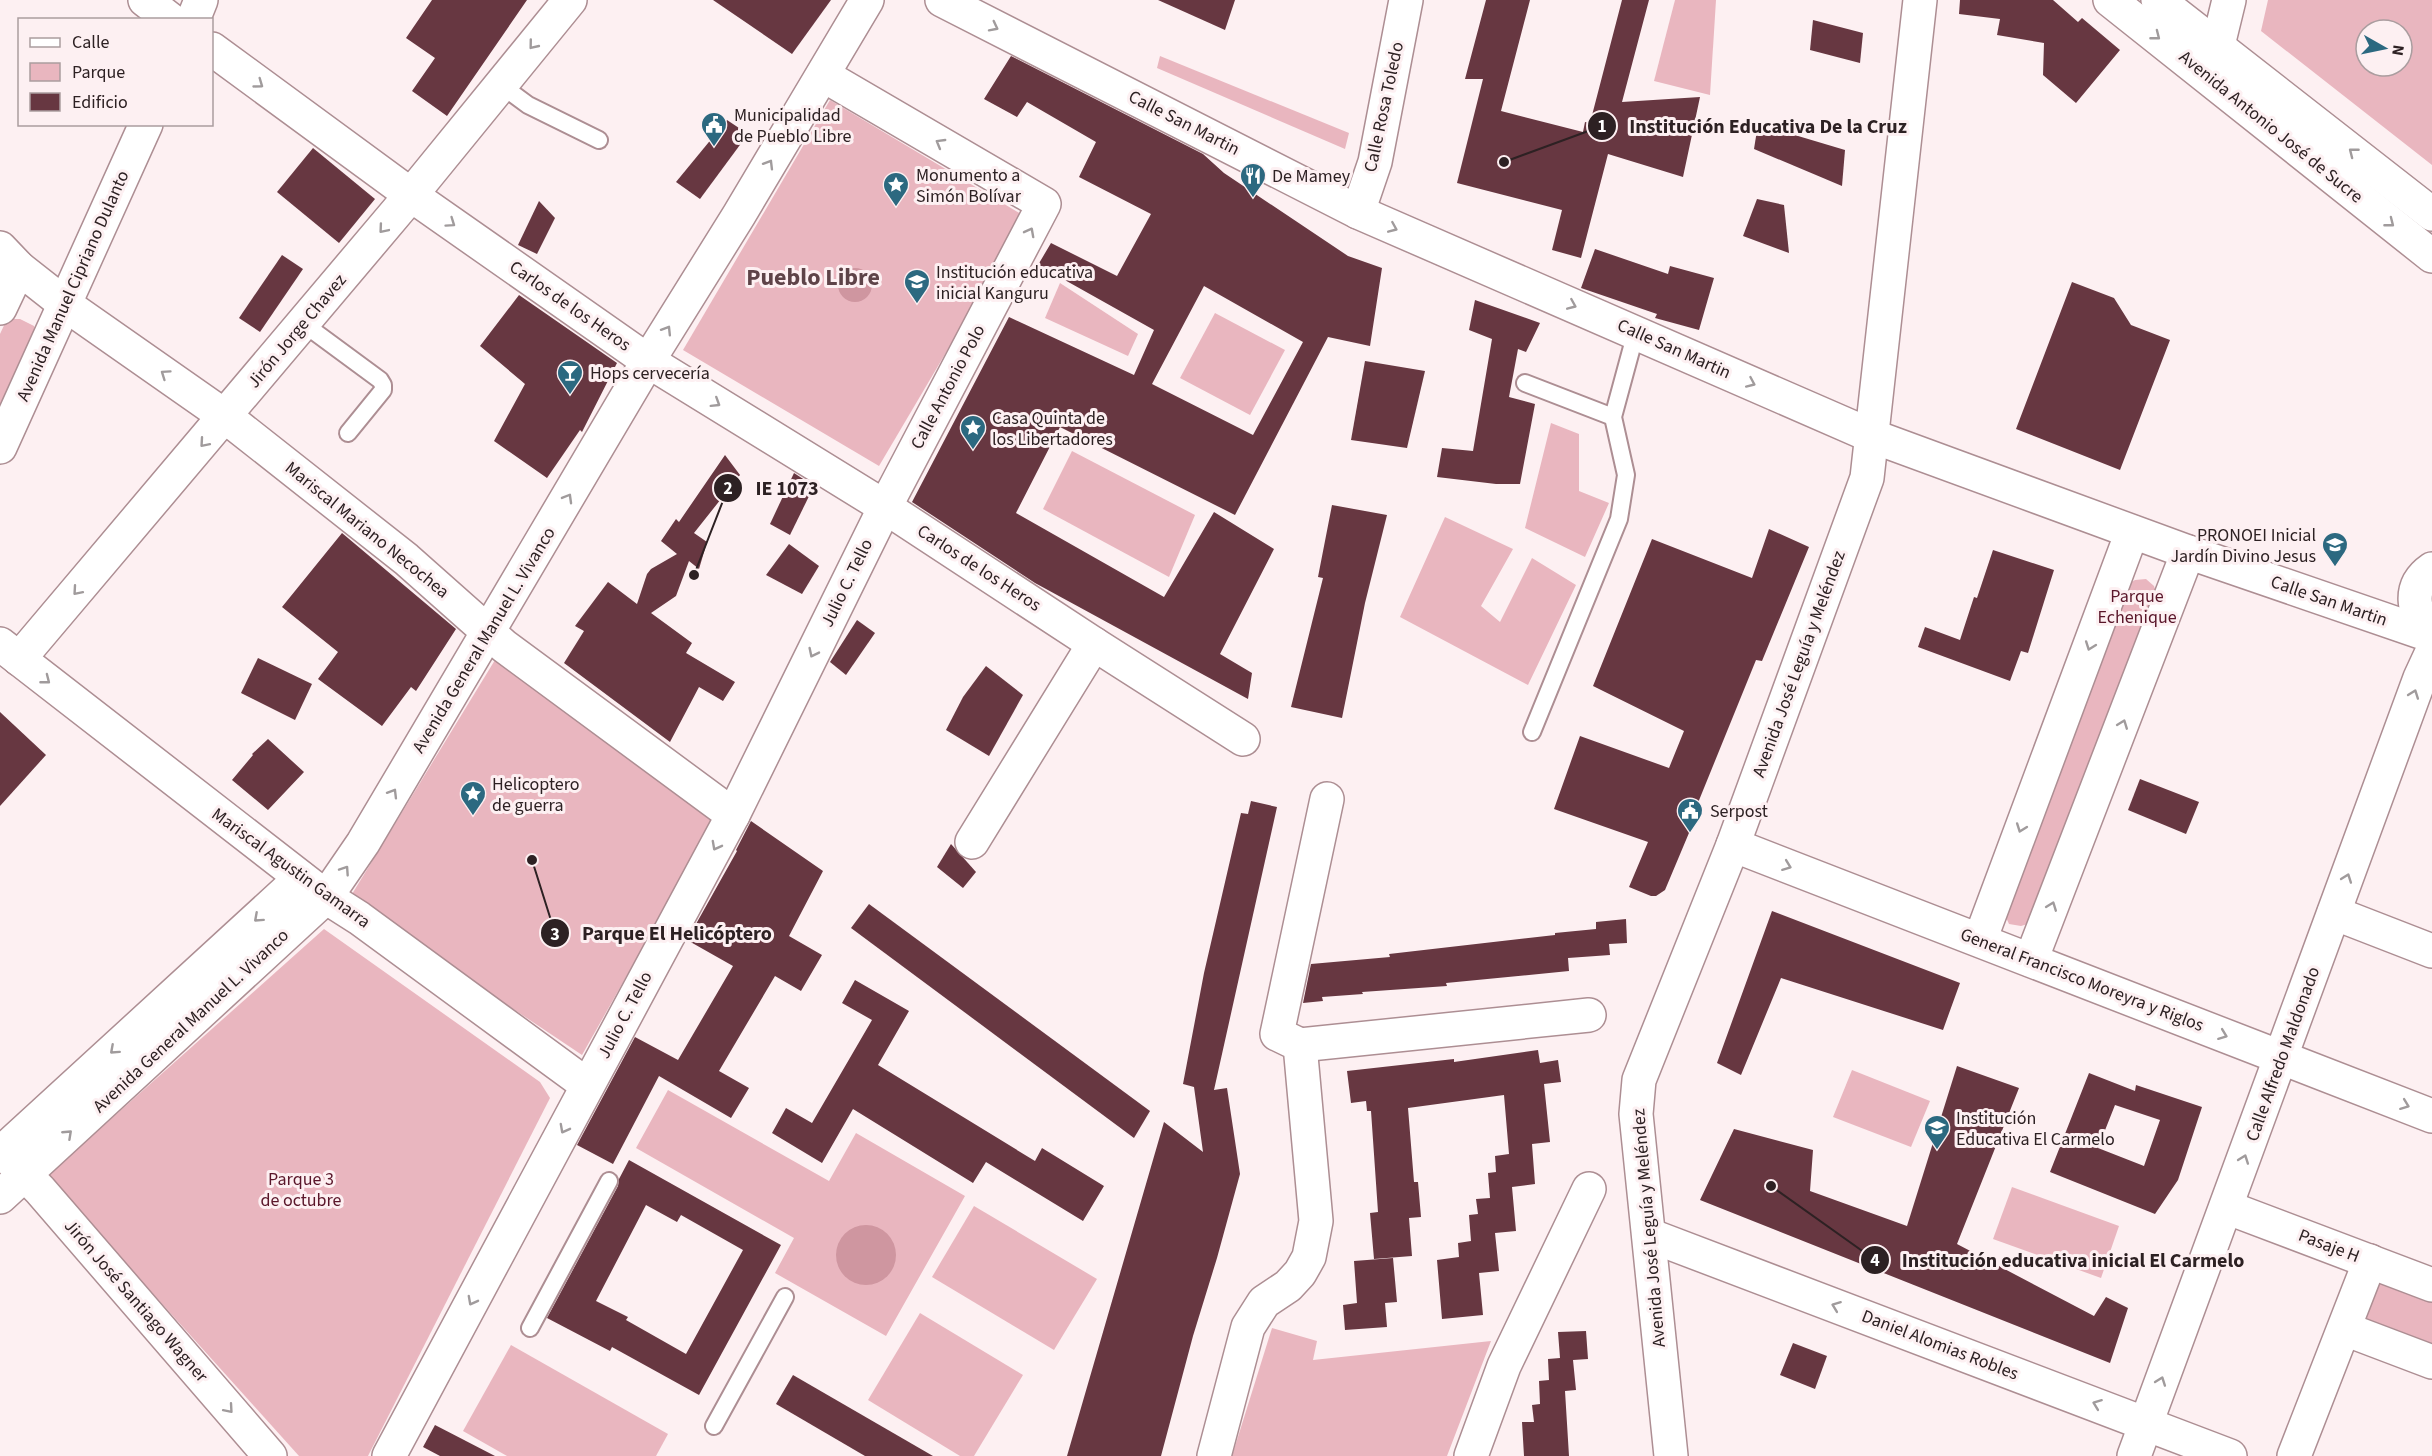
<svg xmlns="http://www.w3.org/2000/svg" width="2432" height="1456" font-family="'Source Sans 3',sans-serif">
<rect width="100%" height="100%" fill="#fdf0f2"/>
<g fill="#e9b6bf" fill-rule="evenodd">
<path d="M1675 0H1716L1710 95 1654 81Z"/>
<path d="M2268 0H2432V165L2261 31ZM2366 30H2402V66H2366Z"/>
<path d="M1160 56 1349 133 1345 149 1157 68Z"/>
<path d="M830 100 1026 217 879 466 683 350Z"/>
<path d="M1060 283 1138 334 1128 356 1045 318Z"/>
<path d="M1215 313 1285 350 1250 415 1180 378Z"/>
<path d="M7 319H20L34 326 38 337 0 420V334Z"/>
<path d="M1551 423 1579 434V491L1609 503 1585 557 1525 528Z"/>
<path d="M1072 451 1195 515 1169 577 1043 509Z"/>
<path d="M1445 517 1513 549 1481 606 1500 622 1532 558 1576 585 1528 685 1400 617Z"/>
<path d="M2146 579 2154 586 2157 595 2031 923 2021 926 2009 924 2004 913 2125 586 2135 580Z"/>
<path d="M495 660 714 821 582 1055 349 899Z"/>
<path d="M324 929 540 1082 550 1098 368 1456H299L47 1176Z"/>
<path d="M1852 1070 1930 1101 1911 1147 1833 1117Z"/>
<path d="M668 1090 829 1181 856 1133 965 1196 886 1336 775 1273 794 1238 636 1148Z"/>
<path d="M2012 1187 2119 1226 2101 1278 1993 1239Z"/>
<path d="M974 1206 1097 1279 1054 1350 932 1277Z"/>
<path d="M2373 1268 2432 1290V1357L2352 1326Z"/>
<path d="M920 1313 1023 1375 974 1456H960L868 1400Z"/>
<path d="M1272 1328 1317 1341 1313 1360 1491 1341 1447 1456H1232Z"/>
<path d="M511 1345 668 1434 656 1456H507L463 1431Z"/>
</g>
<g fill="#cf96a0">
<circle cx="855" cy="285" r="17"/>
<circle cx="866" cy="1255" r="30"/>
</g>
<g fill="#673741" fill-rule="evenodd">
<path d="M432 0H527L447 116 412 91 435 58 406 38Z"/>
<path d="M713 0H831L792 54Z"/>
<path d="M1158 0H1235L1225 30Z"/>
<path d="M1486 0H1530L1501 111 1583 132 1585 122 1590 123 1622 0H1649L1622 102 1700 97 1683 177 1608 154 1581 258 1552 250 1562 210 1457 183 1483 79H1465Z"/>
<path d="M1960 0H2053L2078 22 2082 18 2120 50 2076 103 2043 75 2044 43 1997 35 2000 19 1959 14Z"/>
<path d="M1813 20 1863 33 1860 63 1810 50Z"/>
<path d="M1011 56 1203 154 1224 173 1348 256 1382 268 1370 346 1328 337 1235 515 1060 427 1016 513 1164 597 1214 512 1274 549 1220 654 1252 673 1248 699 1035 583 912 502 1009 317 1134 375 1154 330 1038 265 1051 243 1117 276 1151 214 1079 177 1096 142 1027 102 1017 117 984 99ZM1204 286 1303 342 1253 435 1152 384Z"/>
<path d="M727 120 748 134 700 199 676 182Z"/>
<path d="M1758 124 1845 150 1842 186 1754 149Z"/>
<path d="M313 148 375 199 339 243 277 192Z"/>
<path d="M1757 199 1784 205 1789 253 1743 236Z"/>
<path d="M539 201 555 218 537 254 518 245Z"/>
<path d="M1595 249 1668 274 1670 266 1714 278 1699 330 1655 318 1657 314 1581 288Z"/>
<path d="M282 255 303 269 260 332 239 318Z"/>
<path d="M2072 282 2114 298 2131 325 2170 340 2120 470 2016 429Z"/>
<path d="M519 295 617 363 582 432 580 430 547 478 494 441 525 384 480 346Z"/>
<path d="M1475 300 1540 323 1526 352 1518 349 1509 397 1535 404 1520 484H1496L1437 477 1442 448 1473 451 1492 339 1469 330Z"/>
<path d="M1365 361 1425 371 1407 448 1351 440Z"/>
<path d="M725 455 740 475 694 533 707 542 699 569 689 561 676 596 651 613 692 643 686 653 735 682 723 701 699 687 670 742 564 663 584 631 575 626 608 582 637 604 647 574 651 569 677 554 661 541 676 519 679 522Z"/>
<path d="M794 473 814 486 790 535 770 524Z"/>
<path d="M1332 505 1387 515 1365 603 1342 718 1291 707 1323 578 1318 577Z"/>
<path d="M1769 529 1809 547 1762 661 1756 660 1691 820 1694 821 1665 890 1656 896H1651L1629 887 1648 842 1554 809 1580 736 1669 768 1684 731 1593 686 1652 539 1752 578Z"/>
<path d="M342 533 456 629 416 691 411 687 382 726 318 679 338 652 282 607Z"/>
<path d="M789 544 819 566 802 594 766 575Z"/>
<path d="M1993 550 2054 570 2028 653 2021 651 2010 681 1918 647 1925 627 1960 640 1974 597 1977 598Z"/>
<path d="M857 620 875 633 846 675 830 662Z"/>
<path d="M258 658 312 684 295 720 241 693Z"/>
<path d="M986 666 1023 695 989 756 946 730 963 697Z"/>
<path d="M0 712 46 755 0 806Z"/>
<path d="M268 739 304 772 268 810 232 780 253 755 252 754Z"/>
<path d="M2140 779 2199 802 2186 834 2128 810Z"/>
<path d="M1251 801 1277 807 1214 1090 1227 1088 1240 1174 1217 1258 1193 1336 1161 1456H1067L1164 1122 1203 1152 1194 1087 1183 1084 1204 973 1241 813 1248 814Z"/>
<path d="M751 821 823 871 789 936 822 955 801 991 775 976 719 1071 749 1088 731 1118 659 1076 613 1164 577 1145 635 1037 678 1060 733 966 687 940 737 851 736 850Z"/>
<path d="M951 844 976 872 963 888 937 867Z"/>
<path d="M869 904 1150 1111 1134 1138 851 928Z"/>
<path d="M1772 911 1960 983 1943 1030 1781 978 1741 1075 1717 1063Z"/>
<path d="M1626 919 1627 943 1609 944 1610 955 1568 958 1569 971 1446 983 1447 986 1362 992 1363 994 1322 997 1323 1001 1303 1003 1311 964 1390 957 1389 954 1555 935V933L1596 929V922Z"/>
<path d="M855 980 909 1011 878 1065 1035 1161 1042 1148 1104 1186 1083 1221 986 1162 973 1183 853 1109 822 1163 772 1133 786 1108 812 1123 872 1020 842 1003Z"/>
<path d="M1538 1050 1540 1063 1558 1060 1561 1082 1544 1084 1550 1142 1532 1144 1535 1184 1512 1187 1516 1231 1495 1233 1499 1271 1479 1273 1483 1315 1442 1319 1437 1260 1459 1257 1458 1243 1471 1241 1469 1215 1478 1214 1476 1199 1490 1198 1488 1173 1496 1172 1495 1156 1509 1154 1504 1095 1408 1108 1414 1182H1418L1421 1217 1409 1218 1412 1256 1374 1259 1370 1213 1378 1212 1371 1111H1367L1366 1101 1351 1103 1347 1071 1454 1059V1062Z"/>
<path d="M1957 1066 2019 1088 1957 1244 2094 1316 2106 1297 2128 1308 2110 1363 1700 1200 1734 1129 1813 1150 1810 1191 1907 1226Z"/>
<path d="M2089 1073 2135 1091 2136 1085 2202 1107 2178 1180 2155 1214 2050 1172ZM2115 1105 2160 1120 2144 1166 2098 1148Z"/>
<path d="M629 1160 781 1245 699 1395 612 1347 610 1351 547 1318 618 1186 619 1179ZM646 1205 677 1222 681 1215 743 1250 686 1354 626 1320 628 1317 596 1301Z"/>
<path d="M1393 1258 1397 1302 1385 1303 1387 1327 1345 1330 1343 1305 1357 1303 1354 1261Z"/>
<path d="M1586 1331 1588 1359 1573 1360 1576 1390 1565 1391 1569 1456H1524L1522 1422H1534L1532 1405 1540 1404 1539 1381 1549 1380 1548 1359 1560 1358 1558 1332Z"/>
<path d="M1793 1343 1827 1356 1815 1389 1780 1375Z"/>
<path d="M793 1375 933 1456H865L776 1404Z"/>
<path d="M435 1425 495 1456H440L423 1447Z"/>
</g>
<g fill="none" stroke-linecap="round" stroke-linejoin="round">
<defs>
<g id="lane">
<path d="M501 85 528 105 599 140"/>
<path d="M304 324 380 380 383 385V390L348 433"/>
<path d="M1525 383 1613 417"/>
<path d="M1532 732 1619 519 1626 475 1613 417 1636 332"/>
<path d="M530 1328 609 1181"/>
<path d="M714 1426 785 1297"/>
</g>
<g id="street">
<path d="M145 0 171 20"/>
<path d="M942 0 1358 212 1872 436 2188 552 2432 636"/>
<path d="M212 49 411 195 648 361 885 507 1094 644 1243 739"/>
<path d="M2211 74 2229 0"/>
<path d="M1358 212 1375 162 1406 0"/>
<path d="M0 248 19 268 66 305 226 417 406 559 504 646 733 815"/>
<path d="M0 308 19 268"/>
<path d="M2426 634C2415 611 2406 587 2432 569"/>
<path d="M19 659 411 195 570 0"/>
<path d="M972 842 1094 644"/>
<path d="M1733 845 2432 1116"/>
<path d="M326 897 359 918 587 1085"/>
<path d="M2334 913 2432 951"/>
<path d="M1980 940 2132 532"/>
<path d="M2031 960 2188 552"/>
<path d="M1300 1045 1589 1015"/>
<path d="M6 1155 40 1190 270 1456"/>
<path d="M2226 1207 2432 1285"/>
<path d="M1649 1235 2230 1456"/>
<path d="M2345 1329 2432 1362"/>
<path d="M389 1456 733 815 885 507 1044 204 823 75"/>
<path d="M1214 1456 1248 1327 1264 1302 1288 1286 1300 1273 1309 1257 1316 1221 1300 1045 1277 1034 1327 799"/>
<path d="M1471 1456 1504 1366 1589 1189"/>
<path d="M2134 1456 2420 678 2432 652"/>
<path d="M2294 1456 2370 1261"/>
</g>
<g id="secondary">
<path d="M2110 0 2432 256"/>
<path d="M2158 0 2432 214"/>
<path d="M193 20 201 0"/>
<path d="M0 447 146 124"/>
<path d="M0 644 326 897"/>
<path d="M0 1154 301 878"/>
<path d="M0 1197 326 897 363 843 648 361 739 215 867 0"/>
<path d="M1671 1456 1636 1114 1639 1080 1733 845 1867 478 1920 0"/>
</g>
</defs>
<use href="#lane" stroke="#ad8e93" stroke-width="20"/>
<use href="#street" stroke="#ad8e93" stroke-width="36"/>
<use href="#secondary" stroke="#ad8e93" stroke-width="36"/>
<use href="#lane" stroke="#fff" stroke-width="16"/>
<use href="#street" stroke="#fff" stroke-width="33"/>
<use href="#secondary" stroke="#fff" stroke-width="33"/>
</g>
<defs><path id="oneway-chevron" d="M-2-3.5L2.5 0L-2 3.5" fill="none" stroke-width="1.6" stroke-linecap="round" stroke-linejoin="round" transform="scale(1.5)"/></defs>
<g stroke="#a09b9c">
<use href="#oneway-chevron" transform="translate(994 27) rotate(27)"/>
<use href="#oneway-chevron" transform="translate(2156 36) rotate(38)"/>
<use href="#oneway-chevron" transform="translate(533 45) rotate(129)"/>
<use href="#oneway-chevron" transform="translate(259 84) rotate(36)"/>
<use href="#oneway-chevron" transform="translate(940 143) rotate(-150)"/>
<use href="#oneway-chevron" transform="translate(2353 152) rotate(-142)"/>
<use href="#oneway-chevron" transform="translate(769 164) rotate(-59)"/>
<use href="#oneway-chevron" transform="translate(451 223) rotate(35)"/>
<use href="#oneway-chevron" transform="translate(2390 223) rotate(38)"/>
<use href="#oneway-chevron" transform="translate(1393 228) rotate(23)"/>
<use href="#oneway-chevron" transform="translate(383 229) rotate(130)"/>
<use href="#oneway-chevron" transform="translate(1030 232) rotate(-62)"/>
<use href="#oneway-chevron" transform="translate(1572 305) rotate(23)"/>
<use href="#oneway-chevron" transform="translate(667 330) rotate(-58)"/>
<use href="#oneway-chevron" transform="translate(165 374) rotate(-145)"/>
<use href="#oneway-chevron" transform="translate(1751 383) rotate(24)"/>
<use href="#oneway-chevron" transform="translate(716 403) rotate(32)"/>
<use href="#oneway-chevron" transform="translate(204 443) rotate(131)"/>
<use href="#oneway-chevron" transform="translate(568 498) rotate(-60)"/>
<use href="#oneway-chevron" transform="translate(77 591) rotate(131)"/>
<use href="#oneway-chevron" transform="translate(2090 646) rotate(110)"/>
<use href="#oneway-chevron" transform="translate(813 653) rotate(116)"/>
<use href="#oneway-chevron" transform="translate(46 680) rotate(38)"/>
<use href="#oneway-chevron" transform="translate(2414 694) rotate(-70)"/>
<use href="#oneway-chevron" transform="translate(2123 724) rotate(-69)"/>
<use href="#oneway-chevron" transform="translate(393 793) rotate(-59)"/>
<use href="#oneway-chevron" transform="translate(2021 828) rotate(110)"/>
<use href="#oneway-chevron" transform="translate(716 846) rotate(118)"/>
<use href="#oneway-chevron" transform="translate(1787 866) rotate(21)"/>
<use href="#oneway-chevron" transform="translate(345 870) rotate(-56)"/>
<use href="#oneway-chevron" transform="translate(2347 878) rotate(-70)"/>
<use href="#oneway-chevron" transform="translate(2052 906) rotate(-69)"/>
<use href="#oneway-chevron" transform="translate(258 918) rotate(138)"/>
<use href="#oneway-chevron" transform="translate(2223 1035) rotate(21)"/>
<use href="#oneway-chevron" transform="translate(114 1050) rotate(138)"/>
<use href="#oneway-chevron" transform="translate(2405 1105) rotate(21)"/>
<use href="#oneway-chevron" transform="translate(564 1129) rotate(118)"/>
<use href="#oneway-chevron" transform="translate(68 1134) rotate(-43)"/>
<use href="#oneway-chevron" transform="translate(2244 1159) rotate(-70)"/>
<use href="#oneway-chevron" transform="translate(472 1301) rotate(118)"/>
<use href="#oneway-chevron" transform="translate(1836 1306) rotate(-159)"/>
<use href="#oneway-chevron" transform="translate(2161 1381) rotate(-70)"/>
<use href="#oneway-chevron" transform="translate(2097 1404) rotate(-159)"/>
<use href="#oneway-chevron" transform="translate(229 1409) rotate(49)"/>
</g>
<defs>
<symbol id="civic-pin" viewBox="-11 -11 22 30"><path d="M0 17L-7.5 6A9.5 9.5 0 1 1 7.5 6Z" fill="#2c6980" stroke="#fdf0f2"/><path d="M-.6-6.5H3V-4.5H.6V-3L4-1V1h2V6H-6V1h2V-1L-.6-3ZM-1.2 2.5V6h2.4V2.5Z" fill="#fff"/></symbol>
<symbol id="restaurant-pin" viewBox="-11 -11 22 30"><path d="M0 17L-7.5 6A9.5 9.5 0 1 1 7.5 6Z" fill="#2c6980" stroke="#fdf0f2"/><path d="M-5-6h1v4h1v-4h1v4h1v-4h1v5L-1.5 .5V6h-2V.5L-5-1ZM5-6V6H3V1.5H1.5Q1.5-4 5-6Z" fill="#fff"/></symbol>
<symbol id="sight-pin" viewBox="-11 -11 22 30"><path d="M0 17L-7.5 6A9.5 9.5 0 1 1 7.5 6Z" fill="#2c6980" stroke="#fdf0f2"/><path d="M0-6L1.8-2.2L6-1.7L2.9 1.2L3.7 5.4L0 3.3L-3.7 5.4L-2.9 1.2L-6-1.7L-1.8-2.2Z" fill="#fff"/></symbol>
<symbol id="school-pin" viewBox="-11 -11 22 30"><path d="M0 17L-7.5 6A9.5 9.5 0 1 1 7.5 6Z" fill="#2c6980" stroke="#fdf0f2"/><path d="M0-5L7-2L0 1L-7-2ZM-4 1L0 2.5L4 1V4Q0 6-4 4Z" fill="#fff"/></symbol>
<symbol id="bar-pin" viewBox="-11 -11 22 30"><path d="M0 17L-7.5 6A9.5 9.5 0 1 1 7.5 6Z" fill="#2c6980" stroke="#fdf0f2"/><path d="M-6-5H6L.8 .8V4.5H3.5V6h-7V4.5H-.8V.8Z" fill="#fff"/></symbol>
</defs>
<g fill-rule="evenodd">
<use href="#civic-pin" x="699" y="110" width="30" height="40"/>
<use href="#restaurant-pin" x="1238" y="161" width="30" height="40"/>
<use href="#sight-pin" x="881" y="170" width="30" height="40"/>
<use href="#school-pin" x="902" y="267" width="30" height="40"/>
<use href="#bar-pin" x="555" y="358" width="30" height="40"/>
<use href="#sight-pin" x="958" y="413" width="30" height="40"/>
<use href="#school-pin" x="2320" y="530" width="30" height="40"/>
<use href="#sight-pin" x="458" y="779" width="30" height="40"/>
<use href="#civic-pin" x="1675" y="796" width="30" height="40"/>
<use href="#school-pin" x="1922" y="1113" width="30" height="40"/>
</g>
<g text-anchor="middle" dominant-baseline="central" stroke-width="6" stroke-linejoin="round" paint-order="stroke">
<g font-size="18" fill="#2d2123" stroke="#fdf0f2">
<text transform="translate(1384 107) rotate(-78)">Calle Rosa Toledo</text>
<text transform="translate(1184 123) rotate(27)">Calle San Martin</text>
<text transform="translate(2271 127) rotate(39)">Avenida Antonio José de Sucre</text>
<text transform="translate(73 286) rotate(-66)">Avenida Manuel Cipriano Dulanto</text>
<text transform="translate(570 306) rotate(35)">Carlos de los Heros</text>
<text transform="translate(297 331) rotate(-50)">Jirón Jorge Chavez</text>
<text transform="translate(1674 349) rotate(24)">Calle San Martin</text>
<text transform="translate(948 387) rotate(-62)">Calle Antonio Polo</text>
<text transform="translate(367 530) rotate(39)">Mariscal Mariano Necochea</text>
<text transform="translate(979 568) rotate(33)">Carlos de los Heros</text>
<text transform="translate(847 583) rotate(-64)">Julio C. Tello</text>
<text transform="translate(2329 601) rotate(19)">Calle San Martin</text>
<text transform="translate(484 640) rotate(-59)">Avenida General Manuel L. Vivanco</text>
<text transform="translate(1799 664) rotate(-70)">Avenida José Leguía y Meléndez</text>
<text transform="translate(291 868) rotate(36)">Mariscal Agustin Gamarra</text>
<text transform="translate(2082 980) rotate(21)">General Francisco Moreyra y Riglos</text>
<text transform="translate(625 1015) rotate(-62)">Julio C. Tello</text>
<text transform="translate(191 1021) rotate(-43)">Avenida General Manuel L. Vivanco</text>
<text transform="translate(2283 1054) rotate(-70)">Calle Alfredo Maldonado</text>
<text transform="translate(1649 1228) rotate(-95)">Avenida José Leguía y Meléndez</text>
<text transform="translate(2329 1246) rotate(21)">Pasaje H</text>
<text transform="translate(136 1301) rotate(49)">Jirón José Santiago Wagner</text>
<text transform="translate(1940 1345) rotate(21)">Daniel Alomias Robles</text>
</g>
<g font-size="18" fill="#2d2123" stroke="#fdf0f2" text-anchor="start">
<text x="734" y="115">Municipalidad<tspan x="734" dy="21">de Pueblo Libre</tspan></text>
<text x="916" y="175">Monumento a<tspan x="916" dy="21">Simón Bolívar</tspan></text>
<text x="1272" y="176">De Mamey</text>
<text x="936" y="272">Institución educativa<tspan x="936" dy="21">inicial Kanguru</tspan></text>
<text x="590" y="373">Hops cervecería</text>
<text x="992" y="418">Casa Quinta de<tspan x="992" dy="21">los Libertadores</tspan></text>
<text x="2316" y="535" text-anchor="end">PRONOEI Inicial<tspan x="2316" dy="21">Jardín Divino Jesus</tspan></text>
<text x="492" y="784">Helicoptero<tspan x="492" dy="21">de guerra</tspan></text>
<text x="1710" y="811">Serpost</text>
<text x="1956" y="1118">Institución<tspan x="1956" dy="21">Educativa El Carmelo</tspan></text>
</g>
<g font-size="18" fill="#5a162a" stroke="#fdf0f2">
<text x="2137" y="596">Parque<tspan x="2137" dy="21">Echenique</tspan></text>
<text x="301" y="1179">Parque 3<tspan x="301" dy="21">de octubre</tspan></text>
</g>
<g font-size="24" font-weight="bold" fill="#5e4348" stroke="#fdf0f2">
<text x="813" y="277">Pueblo Libre</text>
</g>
</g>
<path fill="none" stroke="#2d2123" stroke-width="2" d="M1504 162L1602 126M694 575L728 488M532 860L555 933M1771 1186L1875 1260"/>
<g fill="#2d2123" stroke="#fdf0f2" stroke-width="2">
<circle cx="1504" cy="162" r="6"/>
<circle cx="694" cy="575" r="6"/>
<circle cx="532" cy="860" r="6"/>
<circle cx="1771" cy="1186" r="6"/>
<circle cx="1602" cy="126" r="15"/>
<circle cx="728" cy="488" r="15"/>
<circle cx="555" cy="933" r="15"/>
<circle cx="1875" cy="1260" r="15"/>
</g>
<g font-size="18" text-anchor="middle" font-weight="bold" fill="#fff">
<text x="1602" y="132">1</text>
<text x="728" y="494">2</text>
<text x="555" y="940">3</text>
<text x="1875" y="1266">4</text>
</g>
<g font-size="20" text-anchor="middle" font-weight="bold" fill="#2d2123" stroke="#fdf0f2" stroke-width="6" stroke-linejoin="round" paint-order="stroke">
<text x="1768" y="133">Institución Educativa De la Cruz</text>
<text x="787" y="495">IE 1073</text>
<text x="677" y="940">Parque El Helicóptero</text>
<text x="2073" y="1267">Institución educativa inicial El Carmelo</text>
</g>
<rect x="18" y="18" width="195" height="108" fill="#fdf0f2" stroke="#aa9d9f" stroke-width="1.5"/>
<rect x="30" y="38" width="30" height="9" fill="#ffffff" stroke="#aa9d9f" stroke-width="1.5"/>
<text x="72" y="48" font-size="18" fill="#2d2123">Calle</text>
<rect x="30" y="63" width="30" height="18" fill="#e9b6bf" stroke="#aa9d9f" stroke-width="1.5"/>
<text x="72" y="78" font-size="18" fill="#2d2123">Parque</text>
<rect x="30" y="93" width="30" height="18" fill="#673741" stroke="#aa9d9f" stroke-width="1.5"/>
<text x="72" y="108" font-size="18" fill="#2d2123">Edificio</text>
<g transform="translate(2384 48) rotate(99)"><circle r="28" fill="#fdf0f2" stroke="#aa9d9f" stroke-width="1.5"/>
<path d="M0-4.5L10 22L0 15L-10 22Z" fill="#2c6980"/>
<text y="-9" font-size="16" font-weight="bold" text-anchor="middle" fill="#2d2123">N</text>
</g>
</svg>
